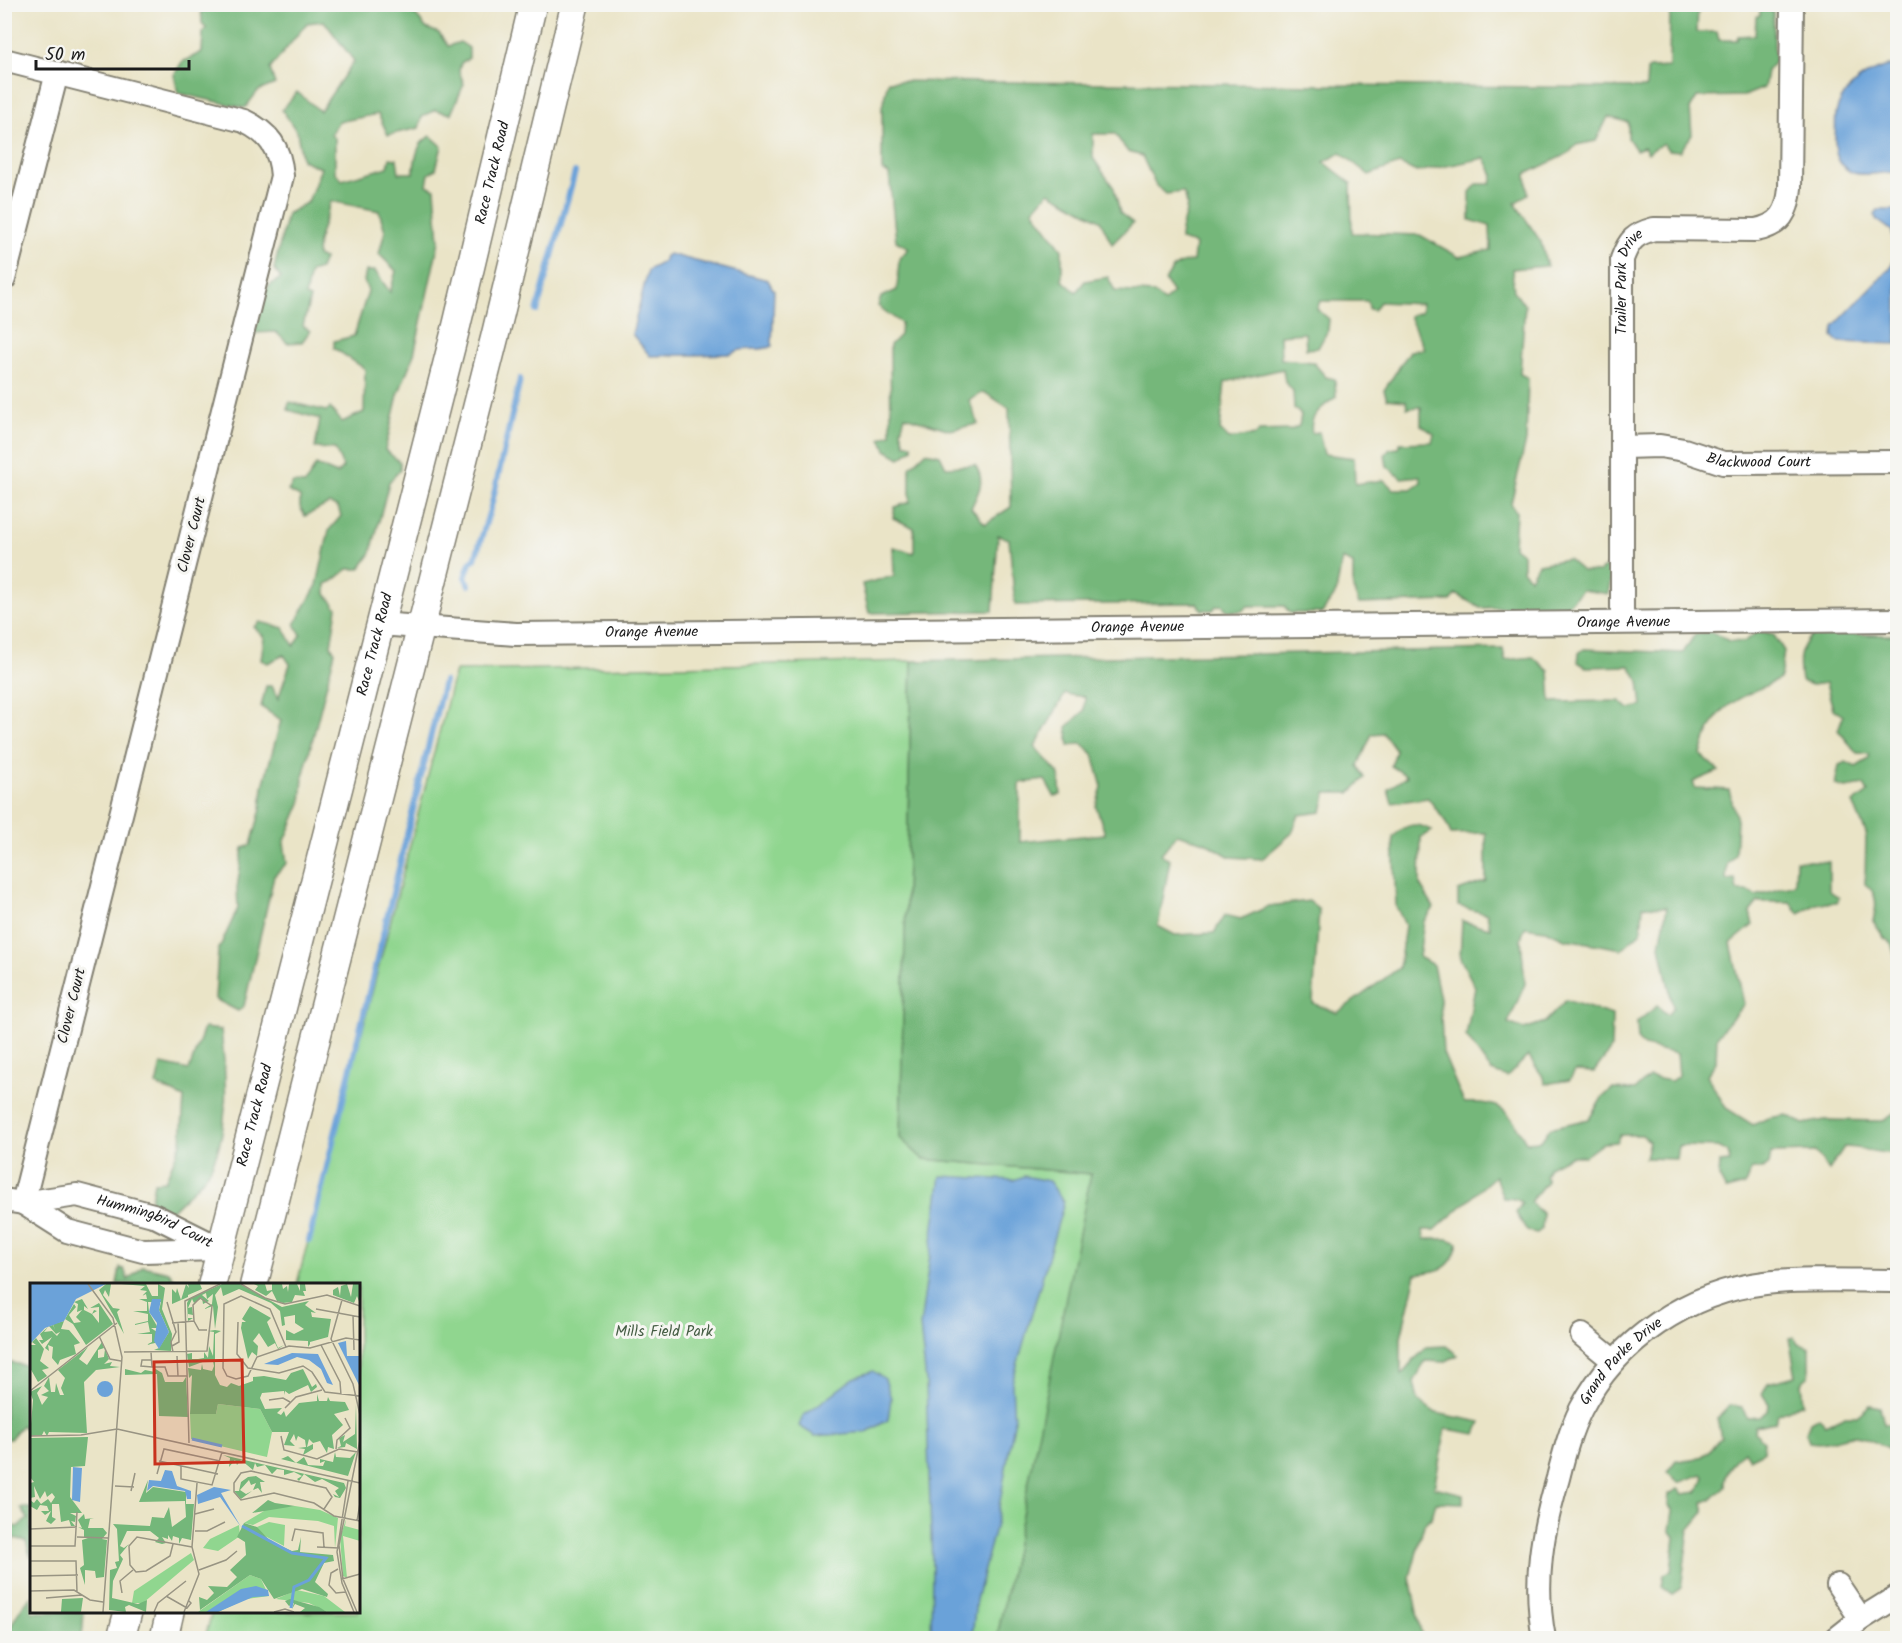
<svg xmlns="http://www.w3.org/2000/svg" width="1902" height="1643" font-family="Kalam,sans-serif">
<rect width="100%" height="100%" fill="#f6f6f2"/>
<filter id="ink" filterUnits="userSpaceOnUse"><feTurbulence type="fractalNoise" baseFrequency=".0167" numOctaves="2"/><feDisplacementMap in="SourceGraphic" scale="12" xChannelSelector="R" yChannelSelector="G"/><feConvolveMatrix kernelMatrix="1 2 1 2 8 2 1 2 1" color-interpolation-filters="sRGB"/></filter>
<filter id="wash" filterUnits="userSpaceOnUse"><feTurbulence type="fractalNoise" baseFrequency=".008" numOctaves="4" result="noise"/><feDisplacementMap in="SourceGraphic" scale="24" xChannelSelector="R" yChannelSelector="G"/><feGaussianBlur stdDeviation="1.35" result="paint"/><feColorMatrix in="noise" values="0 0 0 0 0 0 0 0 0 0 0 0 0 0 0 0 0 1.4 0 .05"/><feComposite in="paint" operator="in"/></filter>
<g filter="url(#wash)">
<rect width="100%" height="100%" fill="#eae4c7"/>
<path fill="#90d68f" stroke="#567956" stroke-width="1.5" d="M912 661 900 1138 923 1159 1092 1174 997 1638H205L212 1612H358V1284H297L455 671Z"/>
<g fill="#74b77a" stroke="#486a4b" stroke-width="1.5" fill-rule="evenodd">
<path d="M363 4 370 9 382 5 414 13 426 28 439 33 448 46 460 42 469 48V58L461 63 459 71 464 84 451 114 435 110 422 117 419 128 388 135 378 114 338 122 331 135 335 138V172L342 180 388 167 390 158 397 159 399 173H413C416 158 416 142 431 136L442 146 436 169 429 174 427 185 435 189 439 241 414 354 398 395 385 450 400 462V470L389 482 371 553 360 569H348L333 581 326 584V594L337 608 331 646 335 652 303 777 301 803 284 843 287 863 274 876 244 1006 238 1011 215 999 218 951 238 908 237 888 243 848 251 845 261 809 263 786 281 720 261 707 266 686H272L278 699 290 664 284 655 268 663 261 660 264 637 254 627 260 622 284 628 294 646 301 635 295 624 317 585 329 530 341 516 338 507 329 504 305 516 300 507V497L288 491 293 483 305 484 316 465 337 474 343 467 335 449 315 448 320 419 288 410V406L290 402 326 411 330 408 342 422 364 412 365 369 334 348V341L354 336 368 291 364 281 366 271H375L390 292 396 271 379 254 385 231 379 211 331 201 318 241 317 256 324 259 320 269 310 272 305 296 310 298 303 326 310 331 302 342 287 343 276 332 254 333 267 287 281 278 274 269 287 214 308 202 321 168 302 160 297 132 282 110 297 92 320 111 354 61 324 21 307 23 270 69 275 84 258 91 245 108 178 93 174 75 182 62 202 52 203 32 206 28 202 23 201 5Z"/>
<path d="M1670 5H1698L1697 32H1717L1719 40H1737L1738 36 1755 35 1756 17 1760 15V7L1773 12 1775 62 1767 71 1764 88 1744 96 1697 97 1690 109 1692 135 1680 151 1668 150 1663 143 1648 153 1644 147 1636 150 1628 138V122L1608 117 1596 141 1576 145 1569 153 1526 174 1528 194 1515 203 1541 242 1547 266 1512 269 1514 292 1525 305 1520 374 1528 378 1526 441 1511 503 1516 512 1514 547 1523 554V571L1530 578 1538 564 1568 559 1582 571 1599 572 1606 566 1612 573 1608 594 1582 590 1561 612 1513 611 1509 607 1480 608 1456 594 1450 601 1359 604 1353 589V564L1342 559 1336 593 1322 613H1290L1284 606H1248L1242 611H1228L1222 605 1216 606 1213 610H1202L1197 603 1015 605 1009 539 998 535 993 611 869 613 862 584 894 576 893 547 914 553V528L893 518 895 507 910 502V467L926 452 940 455 946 467 975 465C986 481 979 491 971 508L985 524 1011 507 1009 408 984 392 969 400 978 424 950 430 905 416 901 430 905 444H912V449L900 458 886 450 881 438 891 434 890 345 900 335 901 323 878 306 881 297 897 290 899 259 909 248 896 241 889 174 882 170V107L888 81 1646 88 1647 70 1650 68 1669 67ZM1093 134H1115L1128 152 1142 156 1155 184 1166 194 1183 192C1193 209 1179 223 1180 240L1195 244 1193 261C1178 262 1172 267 1165 281L1173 293 1164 302 1154 293 1115 291 1108 277 1085 281 1076 292 1062 280V249L1033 210 1049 192 1100 220 1112 244 1133 223 1120 213 1114 188 1093 158ZM1341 153 1369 175 1399 164 1417 172 1485 158 1493 175 1491 184H1477L1470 192V220L1490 226 1491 250 1459 257 1420 235 1352 233 1351 183 1324 162ZM1320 301H1368L1369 309 1374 310 1380 302 1421 304V312L1409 316 1424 349 1410 351 1384 390 1387 399 1406 401 1407 408 1421 407V425L1434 434 1432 442 1400 443 1399 448 1390 449 1385 455 1387 466 1401 478 1420 476 1421 482 1411 489H1393L1384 480 1355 484 1354 458 1324 454 1319 432 1312 433C1308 415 1323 407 1336 397L1335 379 1326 377 1313 362 1281 359 1280 335 1305 333 1306 349 1318 348 1328 330 1329 319 1317 309ZM1283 369 1285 382 1293 391 1294 408 1301 415 1299 426 1291 430 1259 431 1256 435 1229 439 1220 430 1225 382Z"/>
<path d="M1758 631 1773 634 1784 651 1780 679C1736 701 1713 703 1701 755L1719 771 1693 782 1695 788 1729 790 1737 820 1735 855 1727 864 1726 880 1735 879 1737 891H1749L1756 896 1795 884 1796 860 1829 862V890L1839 898 1836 903H1819L1799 913 1790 902H1758L1750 912 1753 925 1731 943 1744 1004 1717 1036 1716 1062 1707 1076 1726 1108 1753 1125 1768 1118 1787 1115 1803 1124 1825 1120 1883 1121 1897 1112V1153C1878 1155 1862 1147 1844 1147L1829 1170 1815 1152 1771 1153 1769 1165 1762 1169H1751L1745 1185 1726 1190 1719 1177 1720 1163 1730 1162 1728 1152 1717 1147 1678 1146 1676 1159 1645 1158 1649 1141 1642 1135H1620L1616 1142 1603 1143 1585 1156H1570L1549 1167 1545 1176 1547 1181 1530 1202 1543 1214 1542 1229 1537 1233 1527 1231 1516 1213 1522 1203 1516 1199 1503 1198 1495 1176 1435 1230H1423L1424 1239H1448L1458 1243C1452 1269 1442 1271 1416 1274L1401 1337V1375L1426 1347 1446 1346 1458 1355 1444 1362 1425 1361 1414 1382 1418 1400 1436 1413 1481 1422 1476 1434 1446 1429 1434 1487 1463 1494V1503L1436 1502 1432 1517 1424 1525 1410 1577 1422 1638H997L1091 1174 923 1159 900 1138 912 661 1503 649 1505 660 1533 657 1549 671 1551 702 1620 701 1629 709 1642 706 1639 681 1630 666 1586 667 1578 662 1579 653 1584 649 1683 653 1695 634 1712 632 1729 641 1744 642ZM1065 694 1085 697 1084 711 1067 727 1069 746 1081 743 1093 754 1102 787 1096 806 1105 834 1020 842V783L1045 780 1054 796 1061 795 1059 774 1035 747ZM1383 733 1396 751 1391 766 1407 776 1388 789 1392 803 1428 798 1445 821 1451 834 1486 833V881L1458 891V906L1487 914 1490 928 1462 921 1460 958 1475 987 1466 1036 1491 1071 1507 1077 1528 1056 1542 1075 1545 1084 1570 1080 1575 1071 1594 1072 1611 1049 1612 1015 1566 1000 1545 1022 1524 1029 1508 1023 1525 984 1521 939 1525 927 1545 930 1565 939 1622 949 1641 932 1643 906 1667 907 1660 946 1673 1007 1668 1015 1657 1006 1637 1022 1638 1041 1644 1046 1677 1054 1679 1075 1671 1081 1649 1077 1635 1090 1612 1089 1602 1098 1589 1119 1550 1128 1541 1141 1526 1142C1507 1110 1505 1101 1464 1103L1443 1053 1440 999 1433 965 1419 957 1424 921 1434 908 1420 885 1421 837 1432 831C1415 821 1406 824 1393 837L1396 906 1405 925 1399 968 1337 1013 1313 1003 1319 910 1309 901 1269 906 1241 919 1225 915 1214 933 1175 935 1158 926 1170 860 1161 854 1177 834 1205 842 1230 857 1262 859 1292 833 1299 815 1322 812 1326 793H1350L1365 778 1358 766 1372 734Z"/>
<path d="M1813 634 1897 635V963L1891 942 1885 939 1873 921C1877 907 1878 893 1865 884L1866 833 1853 803 1868 792 1864 785 1846 788 1835 785 1839 765 1846 762 1856 767 1869 759V754L1857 753 1838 730 1843 716 1833 709 1826 683 1812 685 1801 681C1798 660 1798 649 1813 634Z"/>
<path d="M204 1028 221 1030C226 1074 231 1126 211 1167 203 1183 183 1198 171 1211L150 1205 154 1182 165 1181 181 1143 184 1098 156 1085 161 1064 189 1070Z"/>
<path d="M143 1266 169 1272 177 1284H117L120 1268 124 1269 128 1280Z"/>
<path d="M1794 1337 1798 1344 1809 1347V1376L1801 1383 1803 1403 1778 1414 1775 1422 1755 1426 1754 1432 1764 1441 1763 1452 1749 1459 1744 1451C1732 1461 1725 1471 1725 1486L1711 1500H1705L1702 1503 1704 1512 1689 1530 1681 1588 1672 1594 1662 1587 1664 1574 1671 1571 1675 1537 1670 1530 1673 1511 1668 1505 1669 1494 1678 1489 1683 1494 1697 1492 1705 1477 1702 1474 1678 1483 1667 1472 1676 1460C1699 1464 1708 1453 1721 1437L1717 1419 1730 1405 1742 1407 1747 1418 1760 1417 1768 1411 1769 1404 1762 1394 1768 1383 1796 1376 1789 1338Z"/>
<path d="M7 1362 29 1366 31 1369V1452L28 1448 30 1433 22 1425 10 1439H5L4 1364Z"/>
<path d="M1870 1405 1880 1407 1884 1424H1897V1455L1894 1454C1887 1446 1883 1446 1874 1442 1845 1426 1837 1447 1809 1442L1806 1432 1810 1422 1819 1417 1826 1425 1845 1416H1857Z"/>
<path d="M21 1508H31V1558L26 1541 14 1538 9 1547 5 1545V1524L17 1527 28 1519Z"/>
<path d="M31 1597 32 1612H84L82 1638H5V1634C16 1621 18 1607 31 1597Z"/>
</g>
<g fill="#6ba2d9" stroke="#445f7a" stroke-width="1.5">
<path d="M1897 65V172C1885 172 1862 177 1851 172 1836 164 1835 152 1835 137 1836 130 1835 121 1836 114 1841 88 1872 66 1897 65Z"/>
<path d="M1878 210H1897V344L1838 342 1833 337 1834 326 1890 268 1895 256 1892 231 1876 219 1875 214Z"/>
<path d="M669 254 768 280 774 291 772 346C759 353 744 345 731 354L650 356 632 334 648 270 663 262 665 256Z"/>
<path d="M941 1176 1014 1180 1024 1176 1049 1181 1064 1202 1012 1383 1014 1423 996 1524 976 1600 972 1638H931L932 1567 926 1382 920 1326Z"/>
<path d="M873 1371 885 1379 891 1398 888 1420 867 1432 815 1436 799 1426 803 1416 854 1378Z"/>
</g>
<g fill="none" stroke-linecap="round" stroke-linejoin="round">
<g stroke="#6ba2d9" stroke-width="6">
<path d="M537 311 575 172"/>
<path d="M469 585 465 577 470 563 475 559 492 503 520 379"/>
<path d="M309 1241 444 681"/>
</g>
</g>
</g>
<g filter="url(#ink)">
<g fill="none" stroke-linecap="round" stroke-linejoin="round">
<defs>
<g id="minor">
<path d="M4 60 244 121C269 133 280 148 282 176L23 1203"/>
<path d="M4 279 57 73"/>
<path id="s1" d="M1623 447 1660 446 1684 450 1723 463 1898 462"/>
<path id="s2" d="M1622 622V259C1629 240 1635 234 1654 229L1756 230C1781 225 1788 212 1790 188L1792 4"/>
<path id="s3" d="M379 624 516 634 1898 620"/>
<path id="s4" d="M4 1200 23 1203 77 1195 153 1215 221 1249"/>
<path d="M23 1203 67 1231 143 1251 218 1249"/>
<path d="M1582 1335 1614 1361"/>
<path d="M1838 1585 1861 1619"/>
<path id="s5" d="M1544 1638C1533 1582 1542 1532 1558 1478 1564 1454 1570 1431 1581 1409 1617 1340 1688 1292 1765 1283 1809 1278 1854 1281 1898 1281"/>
<path d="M1837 1638 1861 1619 1898 1596"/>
</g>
<g id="major">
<path id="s6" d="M212 1284 457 324 533 4"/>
<path d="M254 1284 495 336 575 4"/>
<path d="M121 1638 128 1612"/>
<path d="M164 1638 170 1612"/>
</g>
</defs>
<use href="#minor" stroke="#838072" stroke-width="26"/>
<use href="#major" stroke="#838072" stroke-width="30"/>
<use href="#minor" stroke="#fff" stroke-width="22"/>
<use href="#major" stroke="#fff" stroke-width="27"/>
</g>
</g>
<g text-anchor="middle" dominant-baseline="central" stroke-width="6" stroke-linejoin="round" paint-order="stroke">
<g font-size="15" fill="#1c1c1c" stroke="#f6f6f2">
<text stroke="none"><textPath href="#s6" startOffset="1146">Race Track Road</textPath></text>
<text stroke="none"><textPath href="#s2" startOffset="342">Trailer Park Drive</textPath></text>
<text stroke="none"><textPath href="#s1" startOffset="138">Blackwood Court</textPath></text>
<text transform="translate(192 535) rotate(-76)">Clover Court</text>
<text stroke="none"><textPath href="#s3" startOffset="1245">Orange Avenue</textPath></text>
<text stroke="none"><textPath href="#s3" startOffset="759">Orange Avenue</textPath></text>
<text stroke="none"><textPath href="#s3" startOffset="273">Orange Avenue</textPath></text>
<text stroke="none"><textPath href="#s6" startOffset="660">Race Track Road</textPath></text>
<text transform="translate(72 1006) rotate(-76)">Clover Court</text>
<text stroke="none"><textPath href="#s6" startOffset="174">Race Track Road</textPath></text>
<text stroke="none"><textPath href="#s4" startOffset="156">Hummingbird Court</textPath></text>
<text stroke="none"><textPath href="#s5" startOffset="298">Grand Parke Drive</textPath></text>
</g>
<g font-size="15" fill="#455d44" stroke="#f6f6f2">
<text x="664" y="1332">Mills Field Park</text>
</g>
</g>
<g transform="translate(30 1283)">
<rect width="330" height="330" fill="#eae4c7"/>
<path d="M188 121 230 126 242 149 237 174 161 156 160 131H186ZM265 223 290 227 308 235 305 265 304 243 288 238 239 234 223 242 214 240 239 225ZM316 236 315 243 330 247V258L313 253 317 295 313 293 310 255ZM239 239 255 242 254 263 229 250 227 244ZM209 242 210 253 188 268 173 265 180 256ZM161 270 164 277 158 282 113 320H102L104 308ZM220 292 231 296 239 313 216 316 188 329H168ZM267 307 294 313 315 329H297L279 320 246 316Z" fill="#90d68f"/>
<path d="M76 1H81L79 14 75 7 73 12 83 25 90 26 87 29 94 51 69 7ZM91 1H116L122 13H128V1L135 5 132 26 142 51 141 68 124 67 129 65 139 49 129 27 131 19H118L119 29 128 45H121L127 49 125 60 116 62 122 59V51H107L120 49 118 39 105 42V41L118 38V31L103 28H117V19L109 16H117L116 11 112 13 117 8 110 7 115 3ZM156 1 159 5 158 1H170L172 6 158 12V14L142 21V6L146 10 147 5 151 17ZM192 1H210L252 24 279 18 275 22 286 30 281 29 282 34 301 36 298 54 280 59V61L278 64V58L256 57V47L264 51 274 46 265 40V32L254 34 255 42 252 43 250 28 241 20 209 6 193 13 191 4 185 12 188 24 185 46 183 23 174 26 182 21 183 11 177 16 176 10 172 12 179 18 173 21 172 15 164 20 162 16 158 25 162 24 163 32 158 31V35H163L158 38 157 20 159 16ZM224 1H235L237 8 242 7V1H252L253 6 257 3 258 9 259 1H267L270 8V1H275L276 8H273L275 13 265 12 262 19 253 20 247 18 242 8 236 13 225 7 228 3ZM317 1 321 14 323 1H330V21L327 13 324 20 303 12V7L308 4 310 13 311 3ZM52 16 58 26 54 23V27L62 31 64 27 67 28 62 31 69 40V24L60 25 69 20 83 41 56 62 43 41 35 36 44 21 46 24 39 32 44 40 51 39 46 34 52 27 47 29 48 21 44 19ZM220 23 241 35 237 39 248 65 254 62 248 66 245 60 238 64 229 50 223 58 228 63 227 73 222 69 218 76 211 45 212 39H216L212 36ZM34 38 31 46 39 47 50 60 44 62 46 71 30 77 28 82 22 75 23 64 18 62 19 68 15 65 22 54 12 61 9 57H13L10 51 18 44 14 49 22 48 27 53 30 49 26 51 19 43 23 42 25 47 23 41ZM185 47 191 48 185 51V92L190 102 197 104 201 100 209 103 223 98V94L234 93 256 97 261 90 273 86 282 104 286 101 287 104 281 109 278 102 259 111 255 108 254 112V108L232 110 230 115 235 126 252 125 247 130 251 132 254 128 256 134 269 120 287 118V111L289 118H297L298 114 300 118 315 119 319 127 304 131 313 142 302 152 304 166 298 164 297 170 290 158 283 160 279 156 277 164 283 161V166L273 172 275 166 268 165 276 164 275 157 268 153 266 158 264 151 260 158 265 163 254 162 259 149H242L230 126 188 121 186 131H160L162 92 159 95 158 85 171 87 172 81 173 86 182 88 184 83 183 78 178 77 159 84 157 71 162 70V76H168L174 75V69L178 75 179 63 183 73 184 49 178 48ZM6 55 14 66 10 78 19 85 12 87 17 93 8 99 0 85V62H6L2 59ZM72 59 74 65 68 67V75L74 74 75 66 79 76 74 81 82 79 80 83 90 84 66 87 54 99 57 150 19 149 17 153 14 148 12 152 0 153 3 117 0 109 12 103 7 110 12 122 18 114 11 112 19 108 14 103 19 94 21 109H25L26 100 30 112H34L31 105 35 95 28 87 58 64 49 76 57 82ZM124 85 132 90 135 99H153L156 94 158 134 129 133 127 91 95 92V86L111 90 115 87 125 89ZM326 121 327 166 316 160 315 164 307 165 311 163 309 155 315 152 313 159 325 151ZM58 154 55 183 41 184 40 214 52 230H40L46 233 45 239 41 238 45 243H41L39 237 31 239 29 221H22V234L26 236 21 241 16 238 21 228 15 232 11 228H19L17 223 10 222 7 227 0 223V217L4 220 7 216 11 221 18 216 21 220 25 214 22 210 17 214 15 208 10 216 4 203 5 214 0 215V200L4 199 0 194V155ZM305 169 306 174 320 175 326 169 318 193 251 176 258 173 266 180 274 174 278 182 293 183 295 178 290 180V176L303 179ZM193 172 314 200 316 205 310 215 305 214 303 211 309 214 305 208 309 205 292 196 285 199 274 191 269 198 267 196 272 193 264 189 254 192V187L247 186 242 191 235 182 227 184 225 180 223 187 211 177 207 182 205 177 199 184 200 175ZM226 193 235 199H230L232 210 228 205 223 207 226 200 221 202 219 197 210 207 216 211 222 208 211 216 204 208H209L211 199 218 194ZM118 197 116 210 123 204 156 209V221H164L161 257 152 255 149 261V255L143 253 142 258 138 252V256L132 254 136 260 132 261 125 259 129 255 120 248H97L90 263 94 265 99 261 90 272 93 276 83 298 82 315 108 321 117 317 116 329 99 322 95 324 96 329 79 327 80 287 87 285 85 279 89 278 87 246 83 241 120 243 122 234 134 235 139 224 142 244 156 234 155 218 109 219ZM238 217 245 220 265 223 222 230ZM54 231 55 236 64 235 60 236 58 245H73L77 250 72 256 77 257 74 294 66 295 65 288 55 287V302L50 285 54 282 52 257 61 254H54V247L48 244 52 245 48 237ZM214 240 227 244 241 259 262 268 268 267 271 254 270 269 303 272 304 278 294 280 285 299 298 311 297 314 272 306 244 316 231 296 220 292 170 327 169 314 177 317 184 310 178 303 197 304 207 294 200 287 216 272 215 259 207 254ZM53 315 51 329H31L32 316ZM260 316 289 324 297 329H270L275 325 265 321 262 326 264 320 259 323 255 318Z" fill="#74b77a"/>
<path d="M0 1H76L46 16 34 38 15 45 0 61ZM122 16H131L129 27 139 49 129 66 124 58 127 40 119 29ZM316 58 317 73H330V104L308 60ZM262 70 288 71 303 102 297 100 291 86 279 77 267 74 248 82 234 81ZM67 106a8 8 0 1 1 16 0a8 8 0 1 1-16 0ZM43 184 52 185 50 219 42 217ZM135 187 142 188 147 203 161 208V216H157L155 208 123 203 117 208 119 197 131 198ZM184 204 201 207 191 210 211 244 190 214 168 221 167 212ZM226 303 238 307 239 313 223 314 188 329H176L211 306Z" fill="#6ba2d9"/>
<path fill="none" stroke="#6ba2d9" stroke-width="3" d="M162 156 192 163M212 243 262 270 296 275 279 297 264 304 261 325"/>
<path fill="none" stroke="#989483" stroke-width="1.5" d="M58 1 83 35 92 74 73 329M211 1 235 15 255 21 297 12 330 23M312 17 301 56 323 101 330 132M137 19 146 49 141 59 143 69M286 26 330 34M323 32 324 67M208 39 207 71 218 85 249 90 273 83 282 89 295 109 330 113M142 40 164 38M69 53 80 76 91 78M291 62 310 99 311 112M142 63 149 59 148 39M256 64 240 26 211 13 194 21 193 85 197 93 206 96 218 93 227 74 259 63 280 65 316 55 330 57M94 69 177 68 182 23 170 15 163 22 164 38 169 47H177M121 69 122 84H135L138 93H157M147 73 148 93M121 77H112L111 83 122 84M0 108 87 40M239 117 253 115 260 119M255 125 266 114 292 107M87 146 330 200M0 153 51 152 87 146M251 153 254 167 287 176 309 166 328 169M159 160 155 18 190 1M306 166 307 157 320 145 315 135M129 178 188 191M151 183V196L182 202 192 169M127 191 134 166 190 178M318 198 307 269 312 300 324 329M85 203 104 204M101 208 105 190M294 226 302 214 296 205 221 188 211 190 204 200V209L211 217 244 210 284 220 304 233 330 238M165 231 184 226M327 238 330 220M0 246 47 244M165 248H177L195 239M47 254 78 255M262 258 265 246 293 250 294 264M143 261 140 273 116 288 106 289 100 282 99 263 107 254 162 264M0 263H45L47 229M287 264 309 265M0 278H46L47 309M308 286 301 290 299 302 306 310 316 309M169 287 196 277 207 268M0 293 48 292M312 296 330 291M0 308 44 307 60 317 73 319M92 310 90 298 103 287M136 313 157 325 161 320 158 317M16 315 52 312M124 329 128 320 156 298M154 329 169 291 162 264 167 200M244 329 255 326 264 329M327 329 313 296 309 262 330 157"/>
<path fill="#c8321e" fill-opacity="0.15" stroke="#c8321e" stroke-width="3" d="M212 77 214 179 125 181 124 79Z"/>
<rect width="330" height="330" fill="none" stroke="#1c1c1c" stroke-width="3"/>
</g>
<rect width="1902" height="1643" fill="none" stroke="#f6f6f2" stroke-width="24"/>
<path d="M36 60v9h153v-9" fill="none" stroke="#1c1c1c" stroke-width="3"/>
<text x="45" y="60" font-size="18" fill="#1c1c1c" stroke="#f6f6f2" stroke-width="4.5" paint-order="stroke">50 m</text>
</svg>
